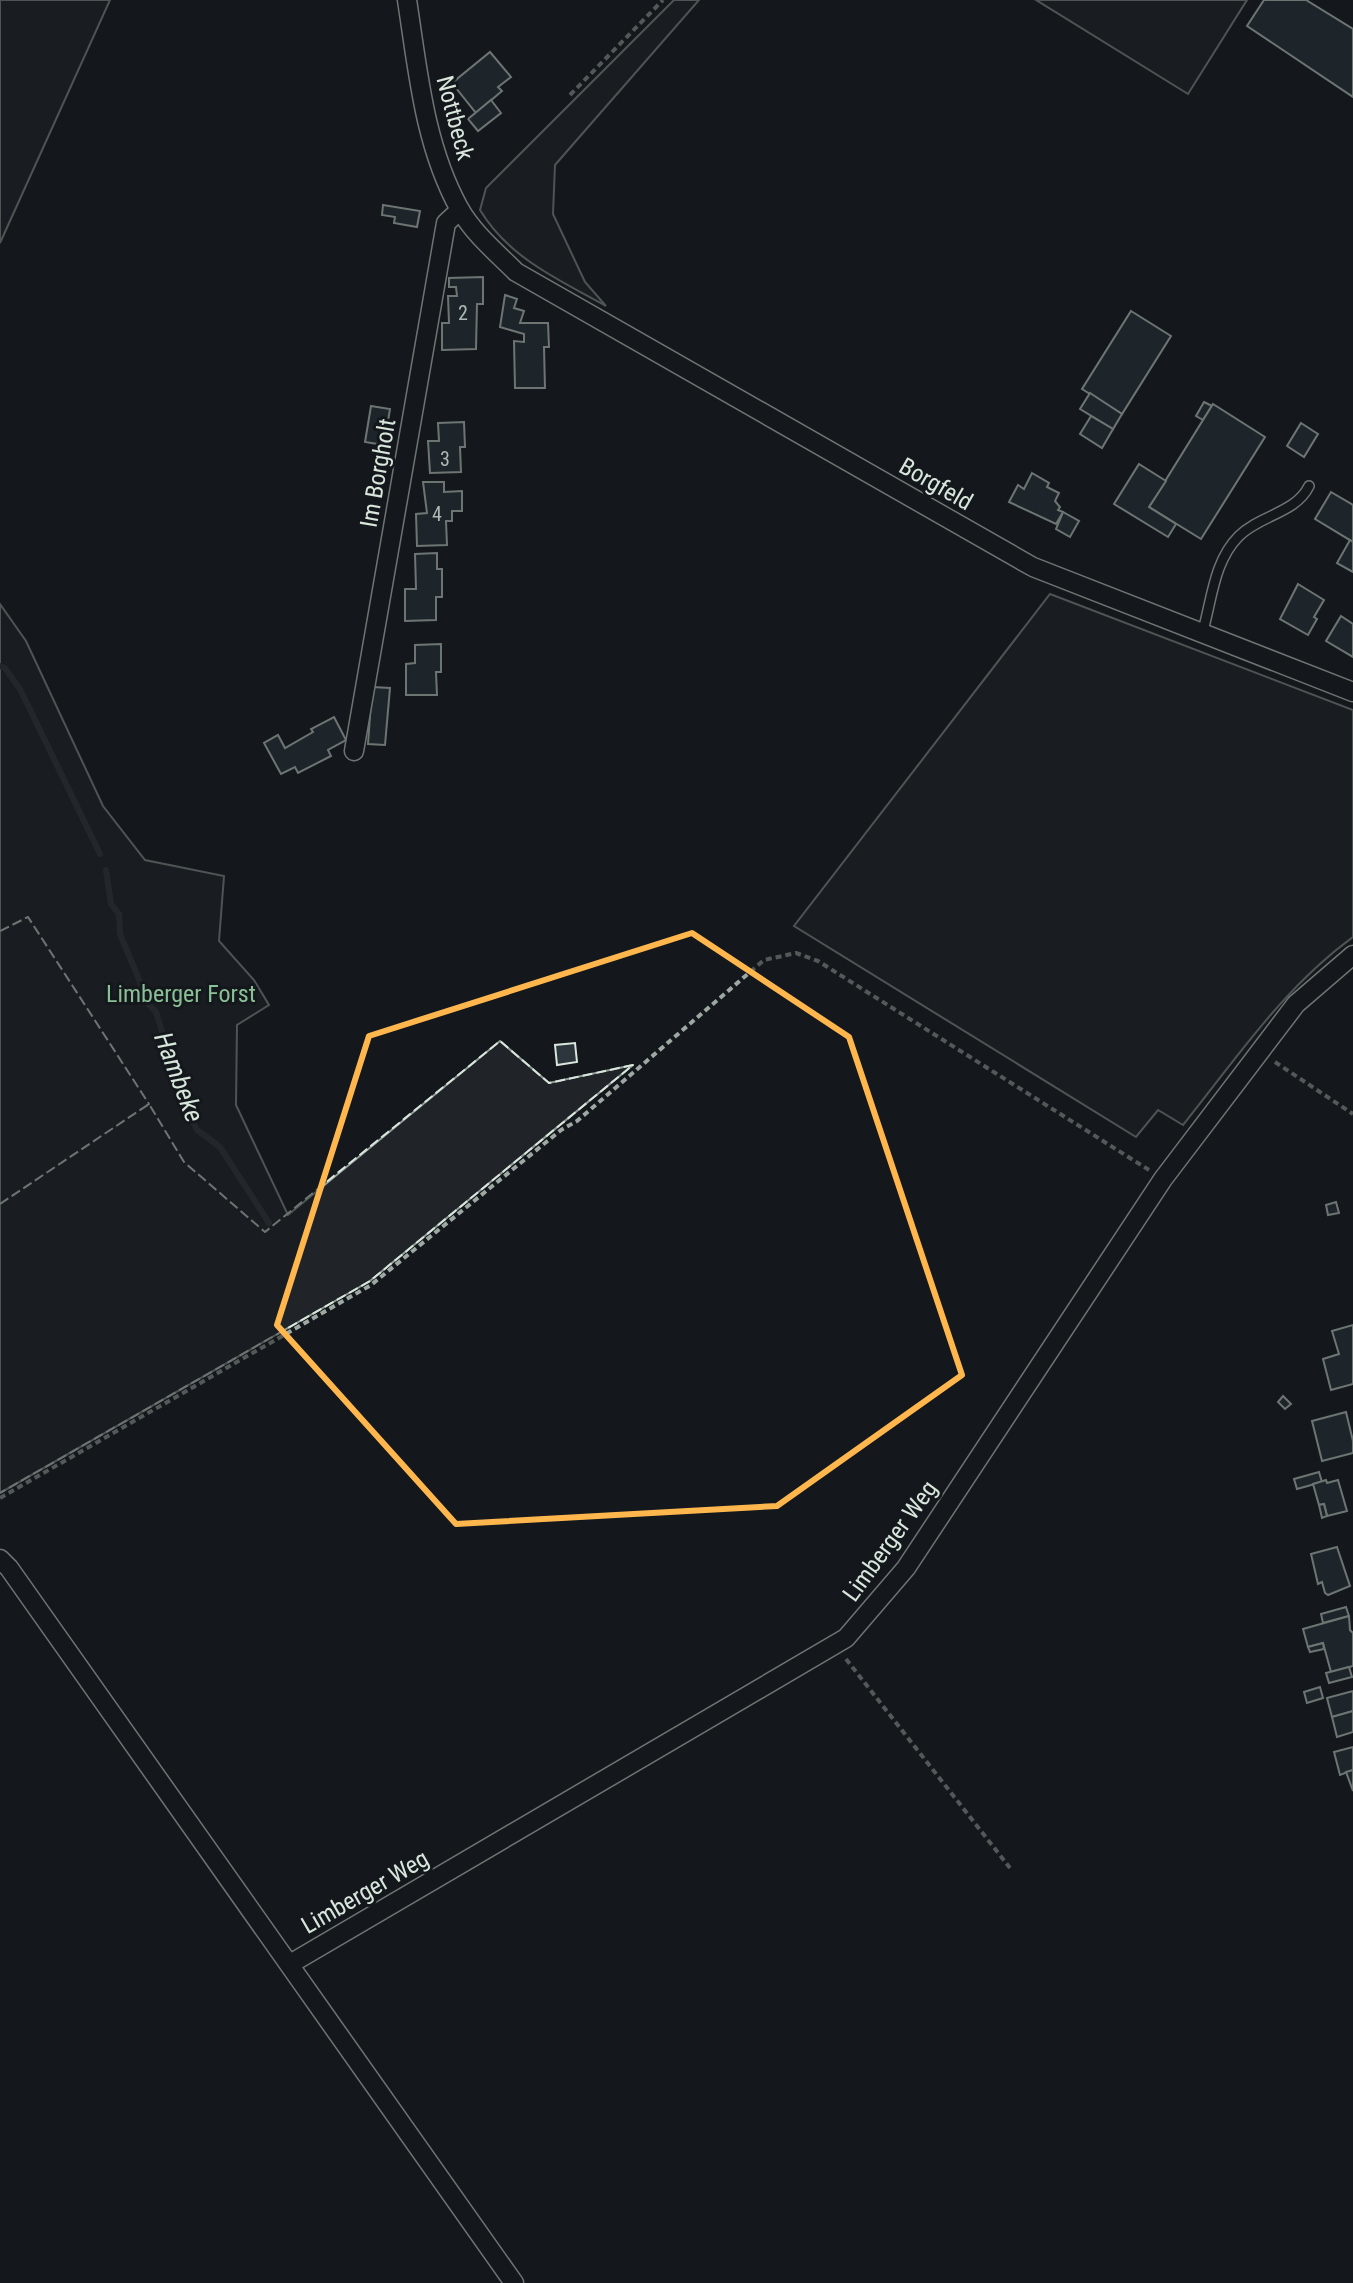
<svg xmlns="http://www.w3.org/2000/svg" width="1353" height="2283" font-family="'Roboto Condensed',sans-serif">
<rect width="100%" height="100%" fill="#14181c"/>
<g fill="#202428" stroke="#939e99" stroke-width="2">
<path d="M0 0H110L0 243Z"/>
<path d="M674 0H699L555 165 553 214 585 282 606 306C559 280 509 258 480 210L486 188Z"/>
<path d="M1036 0H1247L1188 94Z"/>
<path d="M1050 594 1353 710V937C1284 987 1236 1059 1183 1125L1158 1110 1136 1137 794 926Z"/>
<path d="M0 604 26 641 103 806 145 860 224 876 219 941 254 980 269 1005 237 1025 236 1105 288 1215 500 1041 549 1083 633 1065 370 1281 0 1493Z"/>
</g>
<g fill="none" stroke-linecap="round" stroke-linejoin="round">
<g stroke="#363b3e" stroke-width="6">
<path d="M0 666 5 668 21 691 100 854"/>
<path d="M106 870 111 904 119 914 120 934 140 982 143 999 156 1012 165 1041 166 1056 175 1067V1082L191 1107 192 1120 197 1130 220 1147 269 1223"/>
</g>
</g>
<g fill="#2c363c" stroke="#d8e6dc" stroke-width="2">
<path d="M1264 0H1306L1353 29V97L1247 26Z"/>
<path d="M490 52 511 77 498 87 502 91 476 113 452 83Z"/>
<path d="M491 100 501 113 478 131 468 119Z"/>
<path d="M383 205 420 211 417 227 394 223 395 217 382 215Z"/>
<path d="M483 277V304H477L476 349 442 350V323H449L448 296H457L456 287H449V278Z"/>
<path d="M505 295 517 299 514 308 524 311 520 323H548L549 347H544L545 388H515L514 341 524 342V334L500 327Z"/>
<path d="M1131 311 1171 336 1122 414 1082 389Z"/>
<path d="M1090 393 1122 414 1113 429 1080 409Z"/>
<path d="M1204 402 1212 406 1203 420 1196 416Z"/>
<path d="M1213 404 1265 437 1201 539 1149 507Z"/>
<path d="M371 406 390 409 384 445 365 442Z"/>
<path d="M1091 416 1113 429 1102 448 1080 434Z"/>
<path d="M464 422 465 447H460L461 472 430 473 428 441H439L438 423Z"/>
<path d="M1301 423 1318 434 1304 457 1287 446Z"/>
<path d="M1139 464 1166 481 1149 507 1176 524 1168 537 1114 504Z"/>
<path d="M1032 473 1049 483 1047 487 1059 493 1055 501 1060 507 1058 510 1063 512 1056 524 1009 502 1018 485 1024 489Z"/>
<path d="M423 482H444V492L462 491V511H452V521H446L447 545 417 546 416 514 427 513Z"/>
<path d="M1331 492 1353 505V542L1315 519Z"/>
<path d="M1063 512 1079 521 1070 537 1056 529Z"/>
<path d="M1350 540 1353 542V572L1337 563Z"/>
<path d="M437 553V569H442V597H436V620L405 621V589H416L415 554Z"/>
<path d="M1298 584 1324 600 1314 617 1317 619 1308 635 1280 619Z"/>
<path d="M1341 616 1353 624V657L1326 641Z"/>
<path d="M441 644V672H436L437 695H406V664L415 663V645Z"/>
<path d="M372 687 390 688 385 745 368 744Z"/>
<path d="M334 717 346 740 328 750 331 756 298 773 295 767 281 774 264 743 278 735 285 748 313 732 311 729Z"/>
<path d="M575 1043 577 1062 557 1065 555 1045Z"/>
<path d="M1336 1202 1339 1213 1328 1215 1326 1205Z"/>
<path d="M1353 1325V1384L1331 1390 1323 1359 1339 1354 1332 1331Z"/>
<path d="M1283 1396 1291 1404 1285 1409 1278 1402Z"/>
<path d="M1346 1412 1353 1441V1453L1322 1461 1312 1421Z"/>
<path d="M1319 1472 1322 1482 1297 1489 1294 1479Z"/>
<path d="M1326 1480 1327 1483 1338 1480 1347 1511 1327 1516 1324 1504 1319 1505 1313 1484Z"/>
<path d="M1324 1504 1327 1516 1322 1518 1319 1505Z"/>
<path d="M1337 1547 1350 1586 1328 1595 1325 1593 1322 1582 1318 1584 1311 1554Z"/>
<path d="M1346 1607 1349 1616 1323 1623 1321 1614Z"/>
<path d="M1349 1616 1350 1630 1353 1633V1666L1331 1672 1323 1643 1308 1647 1303 1629Z"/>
<path d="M1323 1643 1324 1649 1310 1652 1308 1647Z"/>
<path d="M1349 1667 1352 1677 1329 1683 1326 1673Z"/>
<path d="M1320 1687 1323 1698 1307 1703 1304 1692Z"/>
<path d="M1353 1691V1711L1332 1717 1327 1698Z"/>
<path d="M1353 1711V1732L1337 1737 1332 1717Z"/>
<path d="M1353 1747V1770L1340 1775 1334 1752Z"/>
<path d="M1353 1770V1791L1346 1772Z"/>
</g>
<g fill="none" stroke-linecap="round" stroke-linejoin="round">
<defs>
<path id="lane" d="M1202 634C1212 601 1213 562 1239 536 1260 515 1296 513 1309 486"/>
<g id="street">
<path d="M407 0C418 71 424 144 459 208 473 233 496 252 516 272L1033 567 1353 692"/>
<path d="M354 751 446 223 460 210"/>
<path d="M0 1559 9 1568 514 2283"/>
<path d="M290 1964 846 1638 906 1568 1163 1179 1296 1004 1353 955"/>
</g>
</defs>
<use href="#lane" stroke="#d8e6dc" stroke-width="12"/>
<use href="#street" stroke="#d8e6dc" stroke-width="21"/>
<g stroke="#9da8a2" stroke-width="4" stroke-dasharray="6 4" stroke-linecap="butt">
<path d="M570 95 663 0"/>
<path d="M1275 1062 1353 1114"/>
<path d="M0 1498 371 1285 561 1130 577 1121 764 960 796 953 818 961 1149 1170"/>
<path d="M846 1659 1010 1868"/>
</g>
<use href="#lane" stroke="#14181c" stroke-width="9"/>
<use href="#street" stroke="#14181c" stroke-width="18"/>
<g stroke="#d8e6dc" stroke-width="2" stroke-dasharray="10 4" stroke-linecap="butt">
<path d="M0 931 28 917 149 1104 146 1106"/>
<path d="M0 1204 149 1104 184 1162 265 1232 500 1041 549 1083 633 1065 370 1281 0 1493"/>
</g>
</g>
<path d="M0 0H1353V2283H0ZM692 933 849 1037 962 1375 777 1506 456 1524 277 1325 369 1036Z" fill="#14181c" fill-opacity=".55" fill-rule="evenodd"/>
<path fill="none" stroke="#ffb74d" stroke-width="6" stroke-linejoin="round" d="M692 933 849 1037 962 1375 777 1506 456 1524 277 1325 369 1036Z"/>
<g text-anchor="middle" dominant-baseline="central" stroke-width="6" stroke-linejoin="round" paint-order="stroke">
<g font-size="20" fill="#adbab4">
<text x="463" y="313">2</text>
<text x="445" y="459">3</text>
<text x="437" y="514">4</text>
</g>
<g font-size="24" fill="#d8e6dc" stroke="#14181c">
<text transform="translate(455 118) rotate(75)">Nottbeck</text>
<text transform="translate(378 473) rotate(-80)">Im Borgholt</text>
<text transform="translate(936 484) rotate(30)">Borgfeld</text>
<text transform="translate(890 1541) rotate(-54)">Limberger Weg</text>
<text transform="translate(365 1892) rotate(-30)">Limberger Weg</text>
</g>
<g font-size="24" fill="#8ac095" stroke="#14181c">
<text x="181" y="994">Limberger Forst</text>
</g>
<g font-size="26" font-style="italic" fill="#d8e6dc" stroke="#14181c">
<text transform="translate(179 1077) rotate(69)">Hambeke</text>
</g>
</g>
</svg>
